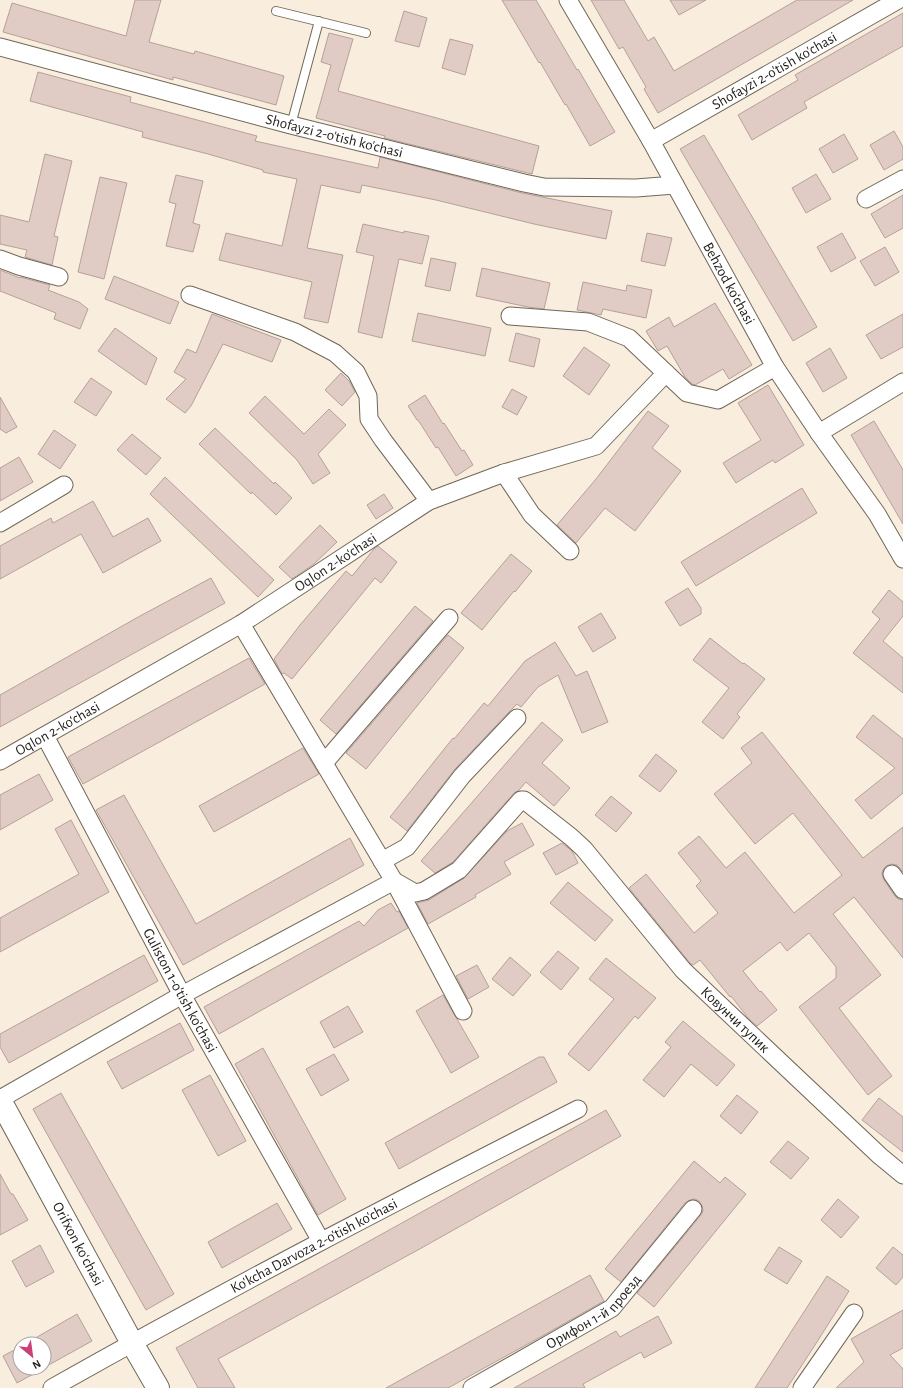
<svg xmlns="http://www.w3.org/2000/svg" width="903" height="1388" font-family="'Alegreya Sans',sans-serif">
<rect width="100%" height="100%" fill="#f9eedd"/>
<g fill="#e1cbc5" stroke="#b5a09b">
<path d="M135 0H161L149 42 194 54 195 51 284 76 276 105 173 77V80L3 32 12 3 126 36Z"/>
<path d="M502 0H536L577 70 578 69 615 132 590 146 566 104 565 105 540 62 539 63Z"/>
<path d="M591 0H624L648 41 654 37 674 71 797 0H853L658 113 644 89 646 87 623 47 619 49Z"/>
<path d="M670 0H706L679 15Z"/>
<path d="M404 11 427 18 419 47 395 41Z"/>
<path d="M903 13V46L804 102 807 108 752 140 738 115 798 80 795 75Z"/>
<path d="M329 33 353 39 338 91 539 146 532 174 384 138 385 136 316 118 331 65 321 62Z"/>
<path d="M450 39 473 45 465 75 442 68Z"/>
<path d="M38 72 131 97 130 102 257 136 255 141 378 168 380 157 522 193 612 211 606 239 534 224 436 200 362 185 360 193 321 185 307 248 343 255 328 323 304 318 312 282 219 260 226 233 282 246 297 179 263 172V170L208 154 142 137 143 132 30 101Z"/>
<path d="M894 131 903 147V159L884 170 870 145Z"/>
<path d="M844 134 858 159 833 173 819 149Z"/>
<path d="M704 135 817 327 793 341 680 149Z"/>
<path d="M45 154 72 161 54 236 58 237 52 265 25 257 27 250 0 244V215L29 222Z"/>
<path d="M816 174 831 199 806 213 792 188Z"/>
<path d="M176 175 203 181 193 223 200 225 193 252 166 246 176 204 169 202Z"/>
<path d="M100 177 127 183 104 279 78 272Z"/>
<path d="M903 195V228L885 238 871 214Z"/>
<path d="M363 224 404 233V231L429 236 422 264 399 259 382 338 358 332 374 256 356 252Z"/>
<path d="M647 233 672 238 665 266 641 261Z"/>
<path d="M842 233 856 258 831 272 817 247Z"/>
<path d="M885 247 899 272 875 286 860 261Z"/>
<path d="M431 258 456 263 450 291 425 286Z"/>
<path d="M482 268 550 283 544 309 528 307 476 296Z"/>
<path d="M0 270 20 278V277L50 285 48 290 79 302 88 309 80 329 54 319 56 313 0 291Z"/>
<path d="M114 276 179 302 170 324 105 299Z"/>
<path d="M583 282 626 291 627 285 652 290 646 318 603 309 601 315 577 310Z"/>
<path d="M715 303 752 365 729 379 723 369 695 385 692 384 685 377 667 346 658 351 646 331 669 317 674 327Z"/>
<path d="M418 313 491 328 485 356 412 341Z"/>
<path d="M212 314 281 340 272 362 223 344 191 406 185 413 166 399 186 379 174 372 187 349 196 353Z"/>
<path d="M903 314V347L881 359 866 335Z"/>
<path d="M115 328 157 358 146 385 98 351Z"/>
<path d="M516 333 540 339 534 367 509 361Z"/>
<path d="M584 347 610 365 589 395 563 376Z"/>
<path d="M830 348 847 378 823 392 806 363Z"/>
<path d="M341 373 349 381 355 392 342 406 325 390Z"/>
<path d="M91 378 112 392 96 416 74 402Z"/>
<path d="M768 385 804 445 775 463 773 460 736 483 723 463 761 440 738 403Z"/>
<path d="M512 389 527 397 517 415 502 407Z"/>
<path d="M425 395 443 424 444 423 462 451 464 450 473 465 456 476 438 447 436 448 418 420H417L408 406Z"/>
<path d="M265 396 304 434 329 409 346 425 318 454 330 473 313 484 297 460 249 413Z"/>
<path d="M0 397 17 427 6 433 0 429Z"/>
<path d="M648 411 669 426 652 448 681 471 635 531 605 508 576 543 557 525 596 479Z"/>
<path d="M874 421 903 470V524L851 435Z"/>
<path d="M215 428 274 484 275 482 292 498 276 515 252 492 251 494 199 444Z"/>
<path d="M54 430 76 445 60 469 38 454Z"/>
<path d="M132 434 161 458 146 475 117 450Z"/>
<path d="M19 457 33 482 0 501V468Z"/>
<path d="M165 477 274 580 258 597 150 494Z"/>
<path d="M802 488 817 513 696 586 681 562Z"/>
<path d="M384 494 393 508 376 519 367 505Z"/>
<path d="M93 501 113 537 148 518 161 541 103 573 81 534 0 579V546L51 518 53 523Z"/>
<path d="M320 525 337 542 314 564 292 579 279 567Z"/>
<path d="M378 546 397 562 381 583 375 578 292 679 284 673 282 674 274 659 300 625 346 571 352 576 374 549Z"/>
<path d="M511 554 532 571 515 592 514 591 482 630 461 613Z"/>
<path d="M211 578 225 603 0 727V695L140 616Z"/>
<path d="M688 588 701 608V614L680 626 665 602Z"/>
<path d="M889 590 903 602V616L883 641 903 658V693L853 653 880 619 872 612Z"/>
<path d="M415 606 433 621 336 734 320 720Z"/>
<path d="M601 613 616 638 593 652 578 627Z"/>
<path d="M448 635 464 648 366 769 346 753Z"/>
<path d="M710 638 743 664 744 663 765 679 737 714 740 717 723 739 702 722 729 688 693 660Z"/>
<path d="M555 642 576 676 587 671 608 722 582 733 558 675 538 687 521 707 517 704 510 711 455 769 407 831 390 817 453 738 454 739 484 703 488 706 525 661Z"/>
<path d="M249 658 265 684 83 784 68 757Z"/>
<path d="M873 715 903 739V793L871 819 855 800 895 768 856 737Z"/>
<path d="M542 722 563 740 542 763 570 788 554 806 526 782 519 790 514 793 453 862 435 873 421 861Z"/>
<path d="M762 732 863 858 903 827V872L897 865 891 864 886 866 883 870 882 874 884 880 895 896 898 899 903 900V958L854 897 833 914 881 975 839 1008 892 1076 868 1095 799 1007 836 978V967L809 933 787 951 780 942 743 971 760 992 761 991 777 1010 757 1026 749 1019 731 996 730 997 700 960 693 965 690 963 629 888 646 874 694 933 718 913 696 886 701 881 678 853 699 836 726 868 745 852 794 913 842 875 793 813 755 844 714 794 752 763 741 748Z"/>
<path d="M303 748 319 774 214 832 199 806Z"/>
<path d="M656 754 677 771 660 792 639 776Z"/>
<path d="M39 774 53 800 0 830V795Z"/>
<path d="M124 795 196 924 350 838 364 865 183 965 96 810Z"/>
<path d="M611 796 632 813 616 832 595 815Z"/>
<path d="M71 820 109 892 0 952V918L79 874 55 829Z"/>
<path d="M522 823 534 845 504 862 511 874 475 895 476 897 428 924 417 903 429 900 464 878 507 831Z"/>
<path d="M562 843 572 851 578 863 556 875 543 853Z"/>
<path d="M568 882 613 920 595 941 550 903Z"/>
<path d="M391 903 397 912 399 911 408 928 219 1034 204 1007 359 921 364 926 378 910Z"/>
<path d="M558 951 579 968 561 990 540 972Z"/>
<path d="M144 955 158 981 9 1063 0 1047V1034Z"/>
<path d="M510 957 531 975 513 996 492 979Z"/>
<path d="M606 958 656 998 638 1019 635 1016 589 1071 568 1054 614 999 589 979Z"/>
<path d="M477 965 489 987 468 999 456 976Z"/>
<path d="M443 995 479 1057 451 1073 416 1011Z"/>
<path d="M348 1006 363 1032 334 1048 320 1022Z"/>
<path d="M683 1021 735 1065 717 1086 691 1064 664 1097 643 1080 671 1047 665 1042Z"/>
<path d="M180 1023 194 1050 122 1089 107 1062Z"/>
<path d="M263 1048 346 1199 318 1215 235 1064Z"/>
<path d="M334 1054 349 1080 321 1096 306 1069Z"/>
<path d="M539 1057H544L557 1082 399 1169 385 1143Z"/>
<path d="M210 1075 246 1141 218 1156 182 1090Z"/>
<path d="M61 1093 174 1294 146 1310 33 1109Z"/>
<path d="M737 1095 758 1112 741 1134 720 1116Z"/>
<path d="M879 1098 903 1117V1152L862 1120Z"/>
<path d="M606 1110 621 1136 416 1251 218 1359 235 1388H198L176 1348Z"/>
<path d="M788 1141 809 1158 791 1179 770 1162Z"/>
<path d="M694 1161 720 1183 725 1177 746 1194 654 1307 637 1293 701 1215 703 1211 702 1206 699 1201 695 1199 690 1200 685 1203 621 1282 605 1269Z"/>
<path d="M0 1174 11 1194H13L28 1220 0 1235Z"/>
<path d="M838 1199 859 1217 841 1238 821 1220Z"/>
<path d="M277 1203 292 1229 222 1268 208 1242Z"/>
<path d="M40 1245 54 1272 26 1287 12 1261Z"/>
<path d="M779 1247 802 1261 787 1284 764 1270Z"/>
<path d="M893 1247 903 1255V1277L896 1285 876 1268Z"/>
<path d="M590 1275 604 1301 544 1335 448 1388H386Z"/>
<path d="M827 1276 849 1291 817 1342 787 1388H755Z"/>
<path d="M903 1310V1348L890 1355 903 1369V1388H836L864 1362 851 1339Z"/>
<path d="M77 1314 92 1341 45 1367H46L17 1383 3 1356 20 1347V1368H44V1344H25Z"/>
<path d="M658 1316 672 1343 644 1358 641 1352 583 1384 585 1388H514L616 1331 620 1337Z"/>
</g>
<g fill="none" stroke-linecap="round" stroke-linejoin="round">
<defs>
<g id="lane">
<path d="M276 11 366 33"/>
<path d="M291 125 319 21"/>
</g>
<g id="street">
<path id="s1" d="M568 0 651 141 775 367 819 433 877 514 903 559"/>
<path id="s2" d="M0 47 291 125 524 183 544 187 636 188 675 185"/>
<path id="s3" d="M651 141 898 0"/>
<path d="M866 199 903 179"/>
<path d="M0 259 19 266 59 277"/>
<path d="M190 295 295 332 335 353 356 372 368 396 369 419 383 440 429 501"/>
<path d="M510 316 588 322 629 338 687 393 718 400 775 367"/>
<path d="M819 433 903 382"/>
<path d="M504 473 532 515 570 551"/>
<path d="M0 523 64 485"/>
<path d="M241 624 394 881 463 1011"/>
<path id="s4" d="M45 736 182 995 321 1241"/>
<path id="s5" d="M0 761 241 624 429 501 504 473 596 446 666 373"/>
<path d="M324 763 449 618"/>
<path d="M382 861 407 847 462 776 517 718"/>
<path d="M892 874 903 890"/>
<path id="s6" d="M0 1099 182 995 394 881 415 893 424 891 459 870 521 800H524L571 837 584 849 683 970 880 1156 903 1175"/>
<path id="s7" d="M52 1388C225 1290 401 1199 578 1109"/>
<path id="s8" d="M472 1388 612 1308 693 1209"/>
<path d="M802 1388 854 1313"/>
</g>
<path id="secondary" d="M0 1100 132 1343 158 1388"/>
</defs>
<use href="#lane" stroke="#706758" stroke-width="10"/>
<use href="#street" stroke="#706758" stroke-width="19"/>
<use href="#secondary" stroke="#706758" stroke-width="24"/>
<use href="#lane" stroke="#fff" stroke-width="8"/>
<use href="#street" stroke="#fff" stroke-width="17"/>
<use href="#secondary" stroke="#fff" stroke-width="22"/>
</g>
<g text-anchor="middle" dominant-baseline="central" stroke-width="3.5" stroke-linejoin="round" paint-order="stroke">
<g font-size="15" fill="#1f1c16" stroke="#fff">
<text stroke="none"><textPath href="#s3" startOffset="142">Shofayzi 2-o'tish ko'chasi</textPath></text>
<text stroke="none"><textPath href="#s2" startOffset="346">Shofayzi 2-o'tish ko'chasi</textPath></text>
<text stroke="none"><textPath href="#s1" startOffset="326">Behzod ko‘chasi</textPath></text>
<text stroke="none"><textPath href="#s5" startOffset="390">Oqlon 2-ko‘chasi</textPath></text>
<text stroke="none"><textPath href="#s5" startOffset="66">Oqlon 2-ko‘chasi</textPath></text>
<text stroke="none"><textPath href="#s4" startOffset="288">Guliston 1-o'tish ko'chasi</textPath></text>
<text stroke="none"><textPath href="#s6" startOffset="927">Ковунчи тупик</textPath></text>
<text transform="translate(78 1244) rotate(62)">Orifxon koʻchasi</text>
<text stroke="none"><textPath href="#s7" startOffset="298">Ko'kcha Darvoza 2-o'tish ko'chasi</textPath></text>
<text stroke="none"><textPath href="#s8" startOffset="144">Орифон 1-й проезд</textPath></text>
</g>
</g>
<g transform="translate(32 1356) rotate(151)"><circle r="19" fill="#ffffff" stroke="#a5a4a2"/>
<path d="M0-3L7 15L0 10L-7 15Z" fill="#ca4078"/>
<text y="-6" font-size="11" font-weight="bold" text-anchor="middle" fill="#1f1c16">N</text>
</g>
</svg>
